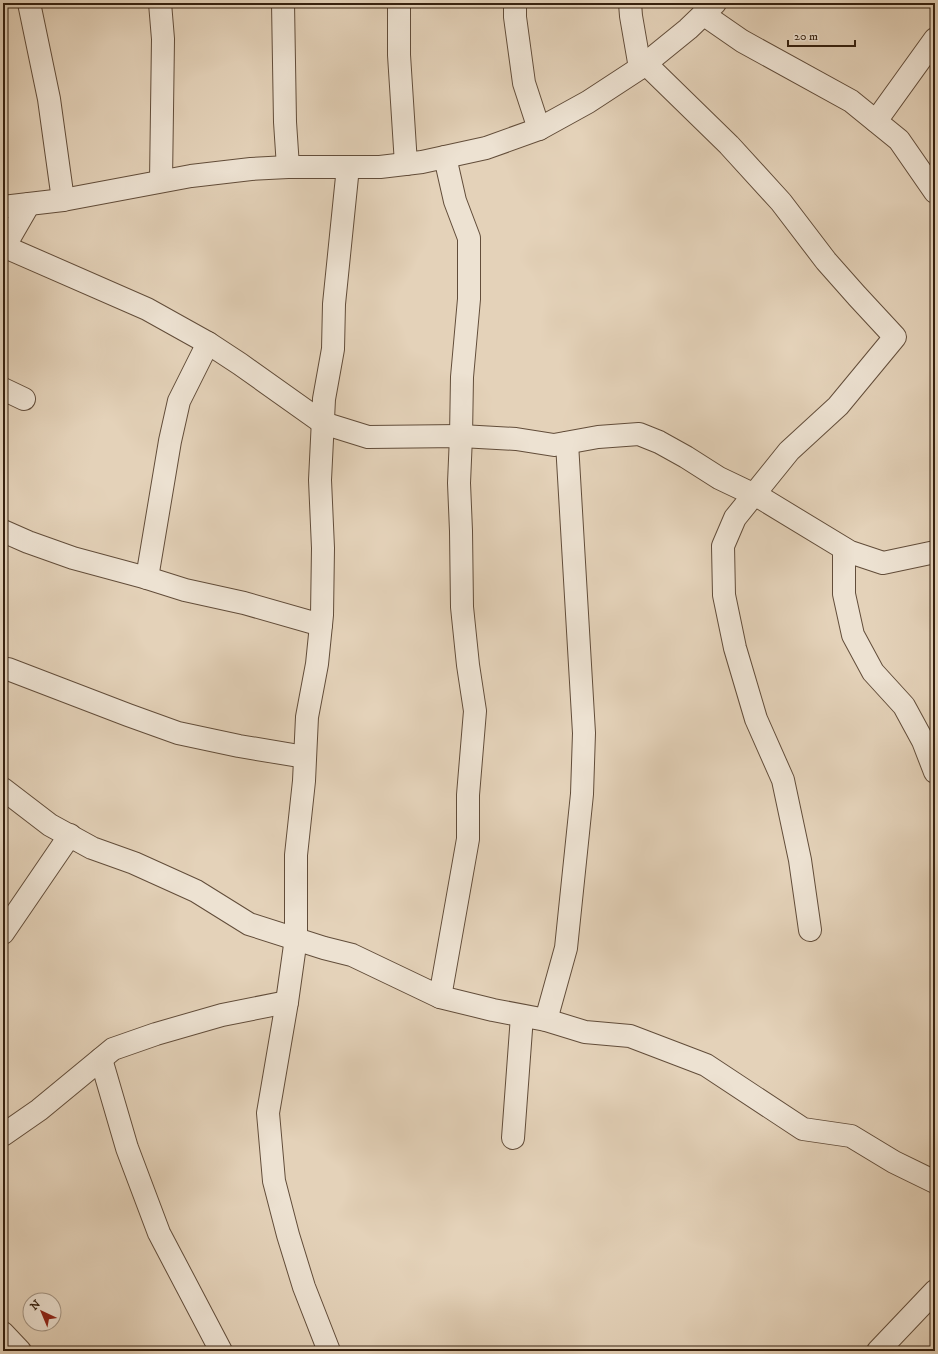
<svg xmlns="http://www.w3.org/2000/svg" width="938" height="1354" font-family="'IM FELL DW Pica',serif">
<rect width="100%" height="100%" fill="#e4d2b9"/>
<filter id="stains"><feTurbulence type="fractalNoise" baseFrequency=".005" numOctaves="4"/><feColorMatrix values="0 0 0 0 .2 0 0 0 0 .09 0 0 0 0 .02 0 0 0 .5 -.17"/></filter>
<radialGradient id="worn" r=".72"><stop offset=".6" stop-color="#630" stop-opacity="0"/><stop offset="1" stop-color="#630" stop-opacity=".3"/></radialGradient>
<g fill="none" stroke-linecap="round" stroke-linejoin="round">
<defs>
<g id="street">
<path d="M29 3 49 99 63 200"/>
<path d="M160 3 163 39 161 181"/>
<path d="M283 3 285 122 288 167"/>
<path d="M399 3V55L406 164"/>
<path d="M515 3V17L524 83 539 129"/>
<path d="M630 3 631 16 640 68"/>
<path d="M703 14 742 41 851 101 899 140 935 192"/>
<path d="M646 64 729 145 781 202 826 261 857 296 895 337 838 406 789 451 735 518 723 546 724 595 735 648 756 719 783 780 800 860 810 930"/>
<path d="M876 121 935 39"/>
<path d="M3 207 63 200 191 176 251 169 288 167H380L422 162 486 148 539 129 588 102 640 68 688 29 715 3"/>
<path d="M3 246 147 309 208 343 240 364 323 423 368 437 461 436 516 439 554 445 598 437 639 434 659 442 686 457 719 478 761 498 850 552 883 563 935 552"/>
<path d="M3 249 29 204"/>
<path d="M3 389 24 399"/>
<path d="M3 531 28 542 73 558 147 578 185 590 244 603 321 625"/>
<path d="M844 549V594L853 635 873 672 904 706 923 741 935 772"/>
<path d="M147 578 170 441 179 401 208 343"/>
<path d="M8 669 128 715 178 733 239 746 305 757"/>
<path d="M3 789 50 825 92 848 134 863 196 891 249 924 324 948 352 955 440 997 493 1010 546 1020 585 1032 630 1036 706 1065 803 1129 851 1136 894 1162 935 1182"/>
<path d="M3 933 70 835"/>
<path d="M440 997 468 839V795L475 711 468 665 462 607 461 531 459 483 461 436 462 377 469 299V238L455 201 445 157"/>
<path d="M546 1020 566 948 582 794 584 733 567 443"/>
<path d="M101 1059 127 1148 159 1233 221 1351"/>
<path d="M3 1135 39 1110 113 1049 156 1034 222 1015 287 1002"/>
<path d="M513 1138 522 1016"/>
<path d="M3 1333 20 1351"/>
<path d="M329 1351 304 1287 288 1235 274 1181 268 1113 287 1002 296 938V855L304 781 307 717 317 664 322 615 323 548 320 480 324 399 333 349 334 304 348 167"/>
<path d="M878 1351 935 1291"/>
</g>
</defs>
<use href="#street" stroke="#624d3a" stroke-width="24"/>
<use href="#street" stroke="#ede2d2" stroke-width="22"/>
</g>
<rect width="938" height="1354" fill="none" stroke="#e4d2b9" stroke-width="16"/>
<rect x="4" y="4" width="930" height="1346" fill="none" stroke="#36210f" stroke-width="2"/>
<rect x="8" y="8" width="922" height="1338" fill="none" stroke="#36210f"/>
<g transform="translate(42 1312) rotate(316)"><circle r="19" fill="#ede2d2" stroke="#a49584"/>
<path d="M0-3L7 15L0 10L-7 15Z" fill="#8f2418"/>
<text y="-6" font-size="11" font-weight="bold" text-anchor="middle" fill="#36210f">N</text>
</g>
<path d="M788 40v6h67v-6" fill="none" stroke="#36210f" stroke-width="2"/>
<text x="794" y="40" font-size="12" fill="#36210f" stroke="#ede2d2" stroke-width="3" paint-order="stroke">20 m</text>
<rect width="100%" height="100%" filter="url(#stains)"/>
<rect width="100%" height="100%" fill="url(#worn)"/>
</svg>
